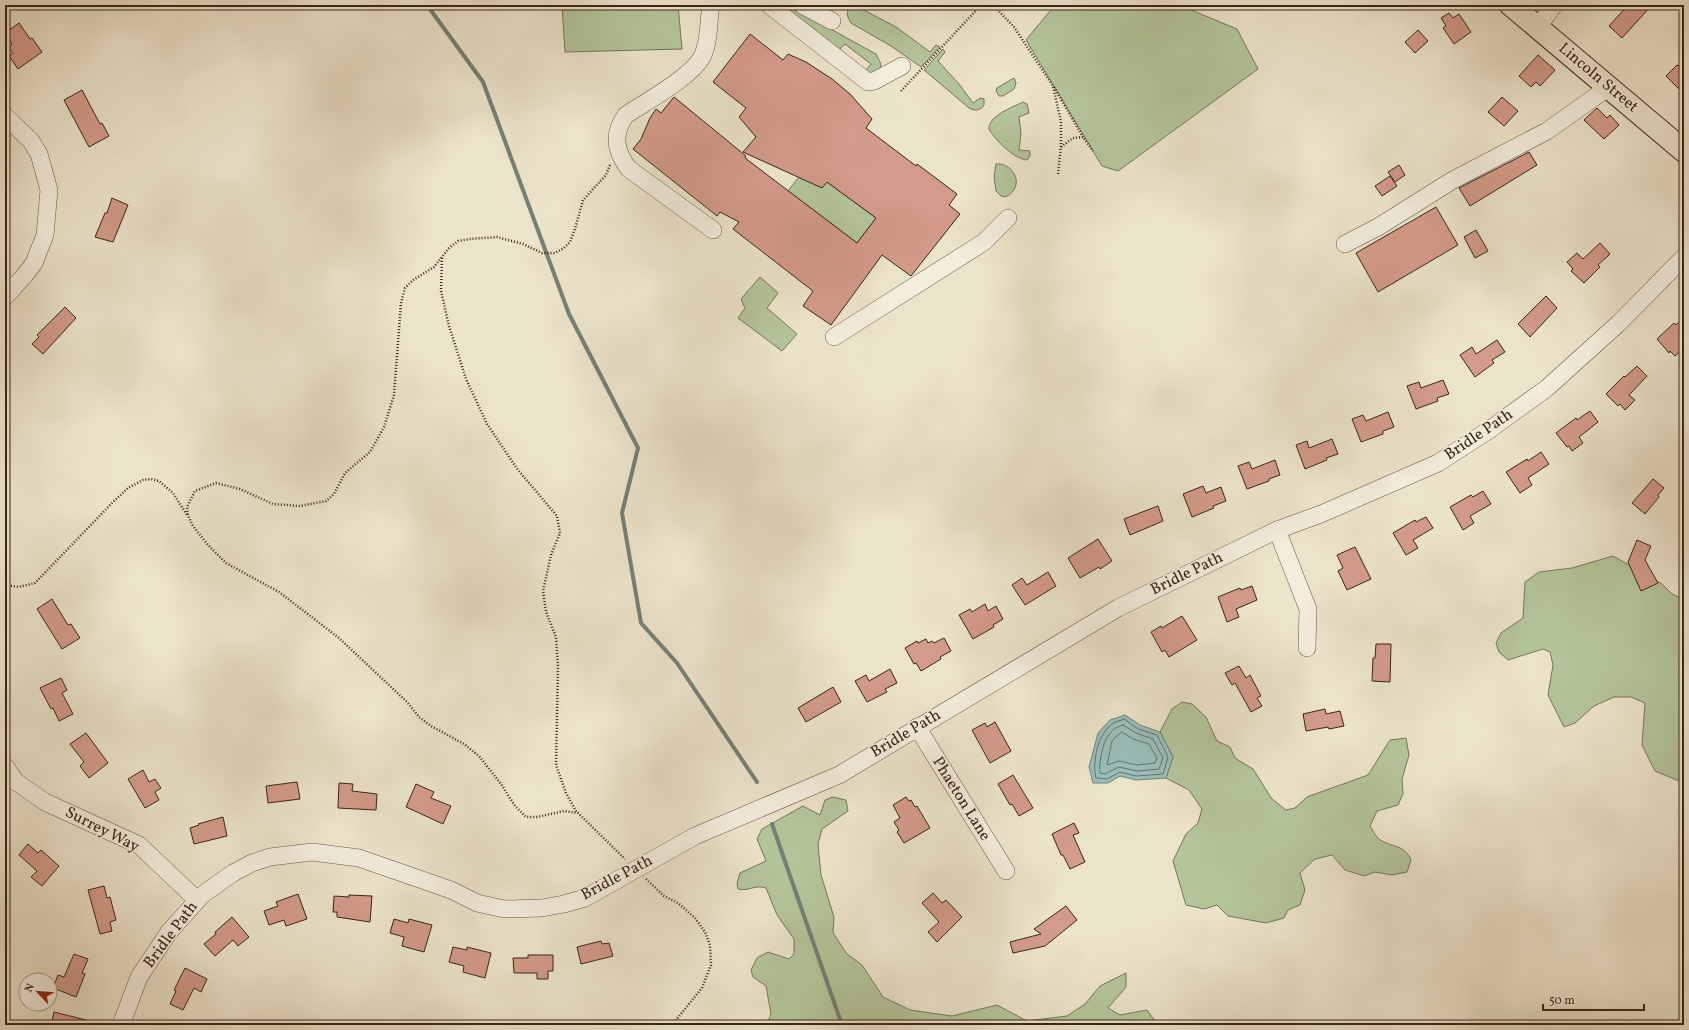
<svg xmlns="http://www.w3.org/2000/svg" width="1689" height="1030" font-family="Vollkorn,serif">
<rect width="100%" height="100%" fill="#ece4ca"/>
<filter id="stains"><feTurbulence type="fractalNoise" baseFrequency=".005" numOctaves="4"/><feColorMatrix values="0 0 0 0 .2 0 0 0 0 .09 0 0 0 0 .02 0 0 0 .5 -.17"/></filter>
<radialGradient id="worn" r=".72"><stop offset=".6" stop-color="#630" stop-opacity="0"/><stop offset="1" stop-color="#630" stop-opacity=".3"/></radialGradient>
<g fill="#b4c59a" stroke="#767558">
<path d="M562 5H678L682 49 565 52Z"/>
<path d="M775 5H787L876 54 881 64 880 70 874 76 865 71 871 64 845 44 838 51Z"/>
<path d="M849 5H861L860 8 896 27 930 52 936 45 940 47 921 67 891 46 851 23 847 15Z"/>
<path d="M1055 5H1179L1237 29 1258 69 1118 171 1102 166 1026 40Z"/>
<path d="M943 49 945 52 938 61 959 84 973 103 980 98 984 99V105C981 111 974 111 969 108L924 70Z"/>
<path d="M1014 78 1016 83 1014 89 1003 96H999L996 91 997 88Z"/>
<path d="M1023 102 1027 104 1029 113 1019 117 1021 133 1019 150 1030 151V156L1027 160C1014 159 995 140 989 129 988 116 1013 107 1023 102Z"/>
<path d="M996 164C1012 162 1027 185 1006 197L1001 196 996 191 994 176Z"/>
<path d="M799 177 827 182 876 218 857 243 788 191Z"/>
<path d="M760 277 778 293 767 308 797 334 782 351 738 318 745 308 741 299Z"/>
<path d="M1613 556 1662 584 1672 594 1684 599V783L1655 771 1642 745 1645 703 1631 697H1614L1594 706 1575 723 1564 727 1548 695 1553 665 1550 652 1543 649 1508 660 1499 652 1496 643 1501 633 1523 618 1525 582 1539 572 1572 568Z"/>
<path d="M1182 702 1192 704 1206 717 1217 741 1230 747 1235 758 1253 769 1272 799 1286 810 1295 808 1307 797 1368 775 1390 740 1406 738 1409 755 1402 779 1403 794 1398 805 1377 811 1370 826C1373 831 1377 839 1382 841 1396 848 1404 845 1411 860L1407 872 1392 875 1375 872 1364 876 1345 870 1332 855 1315 859 1300 873 1305 890 1300 905 1288 910 1284 918 1266 923 1228 916 1217 905 1204 909 1186 905 1173 861 1186 834 1198 823 1202 809 1189 790 1166 778 1173 757 1160 732 1172 709Z"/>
<path d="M833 797 846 800 848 811 822 829 818 844 821 875 834 917 833 933 847 954 862 965 883 997 910 1010 952 1016 997 1005 1027 1021 1067 1016 1085 1004 1100 986 1126 973V987L1108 1008 1120 1015 1147 1010 1155 1021 1153 1025H767L771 1014 766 986 753 977 751 970 757 958 768 952 789 959 794 954V939L777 915 766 888C755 884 748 892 738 889L737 883 740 873 766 861 757 839 762 829 803 806 820 815 825 800Z"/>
</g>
<path fill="#99beba" stroke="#728178" d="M1125 715 1140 725 1160 732 1173 757 1166 778 1136 780 1120 776 1108 783H1093L1089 767 1098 733 1110 720Z"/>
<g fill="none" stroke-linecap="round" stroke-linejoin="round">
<g stroke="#687268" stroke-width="1">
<path d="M1124 719 1138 729 1157 735 1168 757 1163 774 1136 776 1120 772 1107 779 1096 778C1092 762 1098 734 1112 724 1115 721 1121 721 1124 719Z"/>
<path d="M1123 725 1136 733 1153 739 1163 758 1159 769 1137 771 1119 767 1105 774 1100 773C1098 766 1103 742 1108 736 1112 730 1116 727 1123 725Z"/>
<path d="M1122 732 1133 739 1149 744 1157 758 1155 763 1137 765 1119 761 1107 765 1112 741Z"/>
</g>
<g stroke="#728178" stroke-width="4">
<path d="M427 5 483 82 569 314 638 448 622 513 641 623 677 663 757 782"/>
<path d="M772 824 842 1025"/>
</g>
</g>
<g fill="#d39b89" stroke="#382516">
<path d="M1628 5H1652L1622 38 1609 26Z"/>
<path d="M1449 13 1453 18 1459 14 1471 32 1454 44 1443 28 1446 26 1441 18Z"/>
<path d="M19 23 30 39 32 38 42 52 18 69 9 56 13 53 8 47 12 44 5 33Z"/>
<path d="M1418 30 1428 41 1415 53 1405 42Z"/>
<path d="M750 34 783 60 788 54 806 62 832 79 850 94 872 119 866 128 916 166 917 164 957 194 949 205 960 214 911 276 882 255 831 325 803 306 813 291 733 229 739 222 720 212 717 216 633 149 641 139 650 118 656 109 661 113 674 97 746 156 745 158 857 243 876 218 827 182 822 188 743 152 756 137 739 117 746 108 713 82Z"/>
<path d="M1538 55 1555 70 1540 86 1536 82 1531 87 1519 76Z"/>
<path d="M1684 61V94L1666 76 1677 65 1678 66Z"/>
<path d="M82 90 100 124 102 123 109 136 89 147 64 100Z"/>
<path d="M1502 97 1518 111 1504 126 1488 112Z"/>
<path d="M1597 108 1607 118 1610 115 1619 125 1604 139 1584 120Z"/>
<path d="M1529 152 1537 165 1470 206 1459 188Z"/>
<path d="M1399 165 1405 175 1395 182 1388 172Z"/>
<path d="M1390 176 1397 186 1382 196 1375 186Z"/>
<path d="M112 198 128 205 113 242 95 237 105 213H107Z"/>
<path d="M1436 207 1458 245 1378 292 1356 253Z"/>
<path d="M1476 230 1488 251 1475 258 1464 237Z"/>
<path d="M1600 243 1610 254 1598 265 1600 267 1584 283 1571 271 1573 269 1567 262 1577 253 1583 259Z"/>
<path d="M1546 296 1557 308 1530 337 1518 324Z"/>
<path d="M65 307 76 318 43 354 32 344 39 337 37 335Z"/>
<path d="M1684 317V348L1675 356 1670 351 1669 353 1657 339 1674 323 1676 325Z"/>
<path d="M1497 340 1505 352 1492 360 1494 363 1475 377 1460 355 1472 347 1476 354Z"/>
<path d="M1637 366 1647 376 1629 395 1635 400 1625 410 1620 404 1618 406 1606 394 1624 376 1625 377Z"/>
<path d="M1443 380 1449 394 1437 398 1438 401 1416 409 1407 386 1419 382 1421 388Z"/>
<path d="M1590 411 1598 422 1579 437 1583 443 1572 451 1569 446 1567 447 1556 433 1576 418 1577 420Z"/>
<path d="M1388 412 1394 427 1383 431V434L1361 442 1352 419 1363 415 1366 421Z"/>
<path d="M1332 439 1338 454 1326 458 1327 460 1305 469 1296 445 1307 441 1309 448Z"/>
<path d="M1541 452 1549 464 1528 478 1532 485 1520 493 1506 472 1527 459 1528 461Z"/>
<path d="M1275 460 1280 475 1269 479V481L1247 489 1238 466 1249 462 1252 469Z"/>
<path d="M1653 479 1664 488 1658 495 1659 497 1645 514 1632 503Z"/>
<path d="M1203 486 1206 493 1221 487 1226 501 1213 506 1214 508 1192 517 1183 494Z"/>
<path d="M1483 491 1491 504 1470 516 1474 523 1463 530 1450 507 1471 495 1473 497Z"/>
<path d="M1158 506 1163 521 1130 535 1124 519Z"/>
<path d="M1426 517 1433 528 1413 540 1418 548 1406 555 1393 533 1415 520 1416 522Z"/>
<path d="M1098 539 1112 561 1100 569 1099 567 1080 578 1068 558Z"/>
<path d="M1637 540 1651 546 1645 560 1658 583 1641 591 1628 562Z"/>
<path d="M1355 547 1371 579 1347 590 1338 571 1343 568 1337 555Z"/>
<path d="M1048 572 1056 586 1025 605 1012 585 1022 578 1027 585Z"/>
<path d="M1252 586 1257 600 1236 609 1239 617 1227 622 1218 597 1240 588 1241 590Z"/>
<path d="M52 599 68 625 71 624 80 638 62 649 37 609Z"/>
<path d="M985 604 988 611 996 606 1003 619 993 625 994 627 973 639 959 615 970 609 972 612Z"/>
<path d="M1182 616 1197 640 1169 657 1165 650 1162 652 1151 632 1161 626 1162 628Z"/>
<path d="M944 638 951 651 940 657 941 659 921 671 916 663 914 664 905 648 917 641 918 643 926 639 928 643 932 641 934 643Z"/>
<path d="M1376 644H1391L1390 682 1372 681 1373 658H1375Z"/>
<path d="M1239 666 1246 678 1250 675 1261 696 1257 698 1262 706 1251 712 1235 683 1232 685 1225 673Z"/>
<path d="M890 669 897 683 885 689 887 692 867 702 855 681 866 675 869 681Z"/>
<path d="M61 678 67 690 62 693 73 714 59 721 53 708 51 709 40 688Z"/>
<path d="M833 687 841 702 806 722 798 708Z"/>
<path d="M1325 709 1326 714 1340 711 1344 726 1329 729 1328 727 1306 731 1303 714Z"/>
<path d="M995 722 1011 751 990 763 972 730 985 723 987 727Z"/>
<path d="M86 733 108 763 89 778 80 766 84 762 70 744Z"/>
<path d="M143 770 149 782 155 779 161 788 155 792 159 800 145 808 128 779Z"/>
<path d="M1013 775 1033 808 1019 816 1012 804 1010 805 998 784Z"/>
<path d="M297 782 300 799 268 803 266 786Z"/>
<path d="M339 783 353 784 352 791 377 794 376 810 338 808Z"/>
<path d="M416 784 434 792 431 798 451 806 443 824 406 807Z"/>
<path d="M906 797 909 801 911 800 915 807 917 806 930 828 904 843 897 832 899 830 894 822 900 818 893 805Z"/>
<path d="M223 817 227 836 194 844 190 828 199 825 198 824Z"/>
<path d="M1074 823 1079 833 1073 835 1085 862 1070 869 1063 855H1061L1052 834Z"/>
<path d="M28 844 38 853 41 850 59 866 42 886 31 877 37 871 19 855Z"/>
<path d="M104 886 107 898 110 897 116 920 110 922 112 931 100 934 88 890Z"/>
<path d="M933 893 942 903 946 900 962 917 937 942 928 932 939 922 922 903Z"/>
<path d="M298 894 307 919 286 926 284 920 269 925 264 911 278 906 276 902Z"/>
<path d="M349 895 372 896 370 922 337 917V912H333L334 896 349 897Z"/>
<path d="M1066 906 1077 920 1045 946 1013 953 1010 942 1041 934 1034 929Z"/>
<path d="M232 917 249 937 238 946 233 940 215 956 204 944 216 934 215 932Z"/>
<path d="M394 919 408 923 409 919 432 925 424 952 402 946 404 937 390 933Z"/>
<path d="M601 941 602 944 609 943 613 956 581 964 577 947Z"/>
<path d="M453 947 467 950V947L491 953 485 978 463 972 464 966 449 962Z"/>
<path d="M74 954 88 959 82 973 85 974 76 997 53 988 58 975 64 977Z"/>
<path d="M528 955H553V971H548V979H537V973H514L513 958H528Z"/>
<path d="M185 968 207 979 201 992 194 988 183 1010 170 1004 176 991 174 990Z"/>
<path d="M54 1012 90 1021 89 1025H51Z"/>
</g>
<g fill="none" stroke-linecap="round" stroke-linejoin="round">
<defs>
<g id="minor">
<path d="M711 5C708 22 710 41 702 57 690 78 647 101 626 115 612 134 615 151 629 169L713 230"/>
<path d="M769 5 868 82 874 81 902 66"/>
<path d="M802 5 832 21"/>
<path d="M1538 27 1554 5"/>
<path d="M5 116 31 141 39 154 49 190 45 235 34 263 25 275 5 297"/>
<path d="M1345 244 1378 227 1453 180 1547 131 1609 87"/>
<path d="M834 337 984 242 1008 218"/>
<path d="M1277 530 1308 609 1307 648"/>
<path d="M917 727 1006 871"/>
<path d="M5 766 15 781 45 802 139 845 197 900"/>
<path d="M121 1025 139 977 169 932 202 895 233 873 252 863 270 857 312 852 359 858 451 890 477 903 504 909 542 908 564 904 585 898 695 836 839 775 1118 608 1277 530 1321 514 1438 463 1489 430 1547 388 1619 323 1684 257"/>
</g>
<path id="major" d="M1511 5 1684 151"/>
</defs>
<use href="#minor" stroke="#655543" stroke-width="18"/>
<use href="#major" stroke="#382516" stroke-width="24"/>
<g stroke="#382516" stroke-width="2.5" stroke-dasharray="1 2" stroke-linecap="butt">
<path d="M993 5 1014 27 1053 86 1061 122V145L1058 174"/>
<path d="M1054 87 1083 137"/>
<path d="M901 91 981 5"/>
<path d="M1061 147 1073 138 1083 137 1093 151"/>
<path d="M610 165 606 175 583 200 575 229 570 242 564 248 555 253H542L523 244 497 237 470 239 458 241 449 248 434 267 413 280 405 288 401 303 394 395 384 427 370 452 345 473 334 494 326 501 300 506 273 504 240 489 216 483 195 491 187 507 188 516 193 526 208 545 226 563 279 592 339 638 407 702 419 717 431 726 464 744 479 756 501 784 515 806 526 817H537L564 811 578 813 625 859"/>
<path d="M442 258 441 291 449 326 466 379 487 424 518 470 557 516 560 533 551 555 543 591 546 612 556 637 558 667 556 765 566 793 577 813"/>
<path d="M5 585 19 587 35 583 113 502 128 488 143 480 151 479 159 481 173 493 187 515"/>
<path d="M646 879 664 896 678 903 695 918 705 932 710 945 711 965 702 988 672 1025"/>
</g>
<use href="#minor" stroke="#f3eddd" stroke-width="17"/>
<use href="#major" stroke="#ece4ca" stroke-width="22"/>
</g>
<g text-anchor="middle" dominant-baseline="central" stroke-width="3" stroke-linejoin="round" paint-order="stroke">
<g font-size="16" fill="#382516" stroke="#f3eddd">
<text transform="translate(1598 78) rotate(40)">Lincoln Street</text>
<text transform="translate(1479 435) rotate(-34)">Bridle Path</text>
<text transform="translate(1187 574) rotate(-26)">Bridle Path</text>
<text transform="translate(906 734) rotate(-31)">Bridle Path</text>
<text transform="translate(961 799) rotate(58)">Phaeton Lane</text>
<text transform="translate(102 830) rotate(27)">Surrey Way</text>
<text transform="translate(617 878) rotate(-28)">Bridle Path</text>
<text transform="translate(171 935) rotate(-53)">Bridle Path</text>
</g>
</g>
<rect width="1689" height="1030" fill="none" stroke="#ece4ca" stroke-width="20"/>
<rect x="6" y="6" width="1677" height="1018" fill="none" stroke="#382516" stroke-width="2"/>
<rect x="10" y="10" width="1669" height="1010" fill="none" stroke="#382516"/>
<g transform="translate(38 992) rotate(296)"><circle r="19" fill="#f3eddd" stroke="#a89d8d"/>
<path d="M0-3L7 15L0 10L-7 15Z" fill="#8f2418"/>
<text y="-6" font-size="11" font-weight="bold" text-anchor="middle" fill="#382516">N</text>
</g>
<path d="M1543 1004v6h101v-6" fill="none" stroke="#382516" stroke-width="2"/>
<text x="1549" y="1004" font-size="12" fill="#382516" stroke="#f3eddd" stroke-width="3" paint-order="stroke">50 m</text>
<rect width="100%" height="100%" filter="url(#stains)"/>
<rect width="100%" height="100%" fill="url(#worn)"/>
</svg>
